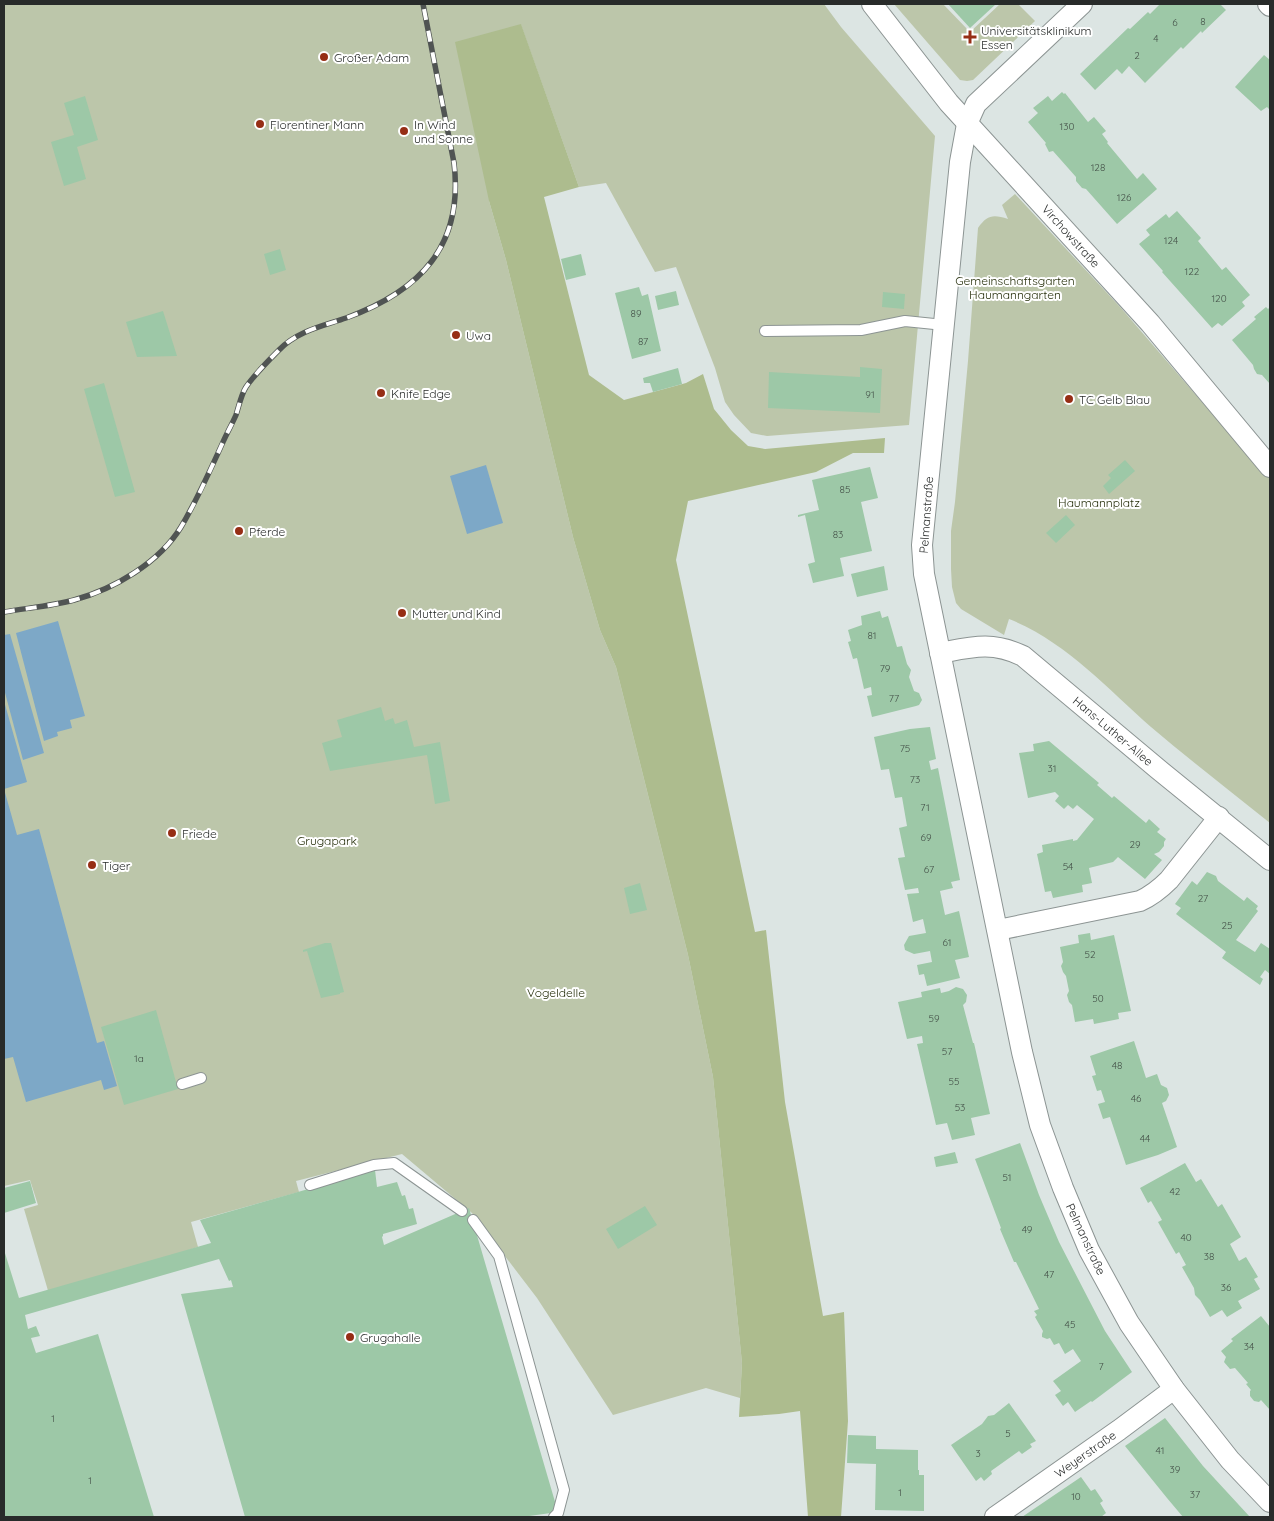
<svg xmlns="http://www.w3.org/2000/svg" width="1274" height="1521" font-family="Quicksand,sans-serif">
<rect width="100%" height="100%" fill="#dce5e3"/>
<g fill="#bcc6aa">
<path d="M4 4H824L841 27 935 136 909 425 767 436 751 433 734 415 725 402 715 368 676 267 655 272 606 183 579 187 521 25 489 201 506 260 573 537 600 630 616 667 688 955 713 1077 742 1363 740 1398 706 1388 613 1415 537 1298 472 1213 402 1154 296 1181 299 1192 191 1222 198 1247 49 1294 24 1209 38 1205 30 1180 4 1186Z"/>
<path d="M894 4H943L970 32 1000 4H1018L1035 21 973 80 967 81 960 80Z"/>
<path d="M1015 194 1121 308 1245 452 1270 477V823C1230 791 1190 760 1151 727 1107 688 1065 641 1009 619L1004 635 961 609 956 603 952 587 951 569V531L955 502 968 361 978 228C987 215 993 214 1008 219L1002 205Z"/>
</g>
<path fill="#adbc8e" d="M521 24 579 187 544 197 589 375 624 400 686 383 703 374 714 409 731 430 748 446 765 449 885 438 884 453H853L816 472 688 501 676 560 755 932 766 930 785 1102 823 1316 844 1312 848 1421 841 1517H808L800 1411 779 1414 739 1417 742 1363 713 1077 688 955 616 667 600 630 573 537 506 260 489 201 455 42Z"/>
<g fill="#7da8c7">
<path d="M486 465 503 523 467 534 450 476Z"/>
<path d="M58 621 85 716 70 720 72 728 57 732 58 736 44 741 16 633Z"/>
<path d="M10 634 44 753 23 760 4 689V635Z"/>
<path d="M4 701 27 782 4 789 17 835 39 829 97 1043 104 1041 117 1086 104 1090 101 1080 26 1102 13 1057 4 1059Z"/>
</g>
<g fill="#9dc8a7">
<path d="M948 4H996L970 28Z"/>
<path d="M1160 4H1220L1226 10 1202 33 1201 31 1183 49 1181 47 1145 83 1129 66 1122 74 1117 69 1095 90 1080 74 1128 28 1130 29 1148 12 1150 14Z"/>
<path d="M1264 55 1270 60V110L1267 107 1261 111 1235 87Z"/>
<path d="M1062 92 1064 94 1065 93 1088 122 1094 117 1106 131 1102 134 1108 142 1107 143 1137 179 1143 173 1157 189 1117 224 1086 189 1082 188 1076 181V177L1053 151 1049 152 1045 144 1046 143 1028 122 1038 113 1033 108 1048 96 1052 101Z"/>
<path d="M85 96 98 140 77 147 86 179 64 186 51 142 74 135 64 103Z"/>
<path d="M1177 211 1201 238 1198 241 1222 270 1226 267 1250 295 1242 302 1245 306 1222 326 1218 323 1212 328 1162 272 1163 271 1139 244 1150 235 1146 230 1166 214 1169 218Z"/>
<path d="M280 249 286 270 270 275 264 254Z"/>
<path d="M581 254 586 275 566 280 561 259Z"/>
<path d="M639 287 642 296 648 294 661 351 632 359 615 293Z"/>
<path d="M676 291 679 305 658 310 655 296Z"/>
<path d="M883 292 905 294 904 309 882 307Z"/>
<path d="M1266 307 1268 309 1270 307V384L1262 375 1257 374 1254 369 1253 365 1232 340 1256 319 1254 317Z"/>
<path d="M163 311 177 356 137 357 126 322Z"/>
<path d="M860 367 882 369 880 413 768 408 769 372 860 377Z"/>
<path d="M678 368 682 384 653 392 650 383H644L643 378Z"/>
<path d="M104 383 135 492 115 497 84 389Z"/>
<path d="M1125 460 1135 471 1109 494 1103 486 1111 478 1108 475Z"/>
<path d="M870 467 878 498 861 502 872 551 840 558 844 576 813 583 808 564 815 562 805 515 798 517V515L819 510 812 480Z"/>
<path d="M1066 515 1075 525 1056 543 1046 533Z"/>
<path d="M884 566 888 590 857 597 851 574Z"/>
<path d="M880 611 882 618 888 616 897 647 902 646 907 664 911 670 909 677 914 691 919 693 922 700 919 705 916 706 872 717 867 696 872 695 871 687 864 689 857 658 853 659 848 642 851 641 848 630 862 625 861 616Z"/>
<path d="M381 707 385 721 393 718 395 724 407 720 414 747 440 742 450 801 435 804 427 755 330 771 322 743 342 737 337 720Z"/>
<path d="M930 727 936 759 929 761 931 770 938 768 960 880 951 882 953 888 940 891 945 915 959 911 969 957 955 960 960 978 927 986 924 974 919 975 917 965 932 962 930 951 914 954 905 950 904 945 909 936 926 933 923 919 913 922 907 894 919 893 918 888 905 890 898 858 905 857 899 828 907 826 902 797 895 798 889 769 881 770 874 737 910 729Z"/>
<path d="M1049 741 1099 783 1097 785 1112 798 1114 796 1146 823 1149 819 1160 829 1157 832 1166 839 1164 842V846L1159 852 1154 854 1162 860 1145 879 1118 857 1113 862 1089 868 1092 883 1082 885 1083 892 1053 898 1051 891 1045 892 1037 854 1043 852 1042 845 1073 839V841L1077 840 1094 819 1077 805 1073 809 1068 805 1064 809 1055 801 1059 796 1055 792 1028 798 1019 753 1034 751 1033 744Z"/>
<path d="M1207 872 1216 876 1218 881 1244 901 1247 897 1258 906 1256 909 1258 911 1236 940 1255 952 1261 943 1270 949V974L1265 970 1260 977 1263 979 1260 985 1222 958 1226 952 1176 914 1181 908 1175 904 1192 881 1197 885Z"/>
<path d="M640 883 647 910 630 914 624 888Z"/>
<path d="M1090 933 1091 940 1114 935 1131 1011 1118 1013 1119 1019 1094 1024 1093 1019 1075 1022 1072 1005 1069 1002 1067 995 1069 991 1066 976 1063 972 1061 966 1063 962 1060 947 1079 943 1078 935Z"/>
<path d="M325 943H331L344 992 340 993V994L321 998 307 951 303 952V950Z"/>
<path d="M956 987 963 989 967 995 966 1002 963 1005 973 1043H974L990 1114 971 1118 975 1135 952 1140 947 1123 936 1125 917 1044 923 1043 922 1036 907 1039 898 1002 922 997 921 992 940 988 941 993 949 991Z"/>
<path d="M156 1010 178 1089 124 1105 101 1027Z"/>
<path d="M1134 1041 1146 1078 1157 1074 1161 1085 1167 1088 1169 1095 1166 1101 1162 1103 1177 1147 1158 1155 1126 1165 1110 1117 1103 1119 1098 1104 1105 1102 1101 1090 1097 1091 1092 1076 1096 1075 1090 1056Z"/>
<path d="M1020 1143 1039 1195 1059 1242 1105 1331 1132 1372 1092 1402 1091 1401 1075 1412 1068 1402 1063 1406 1055 1395 1061 1391 1053 1381 1081 1361 1073 1349 1065 1354 1059 1343 1054 1345 1050 1338 1047 1339 1042 1337V1334L1043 1331 1035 1317 1037 1315 1034 1311 1039 1309 1016 1262H1014L1000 1229 1001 1228 975 1159Z"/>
<path d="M955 1152 958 1163 936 1167 934 1157Z"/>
<path d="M1185 1163 1196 1182 1201 1179 1218 1207 1222 1204 1241 1237 1230 1244 1239 1261 1246 1257 1258 1277 1254 1279 1260 1289 1238 1301 1242 1308 1227 1317 1222 1310 1210 1317 1200 1300 1195 1295 1194 1288 1182 1267 1186 1265 1179 1252 1176 1254 1158 1222 1162 1220 1151 1201 1148 1203 1140 1188Z"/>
<path d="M375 1170 377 1187 397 1182 402 1196 405 1195 409 1209 413 1208 417 1224 383 1234V1236L382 1237 384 1245 469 1208 558 1512 522 1517H245L181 1294 233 1287 231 1280 229 1281 219 1259 25 1315 28 1329 36 1326 40 1336 31 1338 36 1353 98 1334 154 1517H4V1250L19 1298 211 1243 200 1220Z"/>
<path d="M30 1181 36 1203 4 1213V1188Z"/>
<path d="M645 1206 657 1225 618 1249 606 1229Z"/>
<path d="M1261 1316 1270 1327V1410L1261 1400 1259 1402 1254 1401 1250 1396V1391L1251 1390 1246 1384 1248 1383 1235 1368 1230 1369 1224 1362 1226 1357 1221 1351 1233 1341 1231 1339Z"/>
<path d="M1009 1403 1036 1441 1030 1444 1032 1447 1022 1454 1019 1451 991 1471 992 1474 984 1481 981 1477 976 1481 951 1445 982 1424 988 1416 994 1415Z"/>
<path d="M1165 1418 1203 1466 1250 1517H1183L1167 1498 1125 1446Z"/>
<path d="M848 1435 876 1436V1449L918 1450V1470H919V1475H924V1511L875 1510 876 1464 847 1463Z"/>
<path d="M1081 1477 1091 1491 1095 1489 1103 1501 1100 1503 1106 1513 1101 1517H1022Z"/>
</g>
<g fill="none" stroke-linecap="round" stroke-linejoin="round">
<defs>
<g id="service">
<path d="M765 331 861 330 905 321 944 325"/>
<path d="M182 1084 201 1078"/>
<path d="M310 1185 374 1165 394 1163 462 1211"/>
<path d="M473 1220 499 1256 564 1490 558 1513 554 1517"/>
</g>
<g id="minor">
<path d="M872 4 949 103 1150 323 1270 467"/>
<path d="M1082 4 976 104 967 124 960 162 922 545 924 574 1022 1052 1040 1125 1063 1188 1089 1250 1129 1323 1174 1389 1230 1460 1270 1502"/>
<path d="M1268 4 1270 6"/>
<path d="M940 653C972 647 992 641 1023 656L1158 769 1270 860"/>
<path d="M998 930 1140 901C1151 896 1160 889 1169 880L1219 817"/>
<path d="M995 1517 1119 1430 1174 1389"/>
</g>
</defs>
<use href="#service" stroke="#8c9493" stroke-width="12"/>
<use href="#minor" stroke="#8c9493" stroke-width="22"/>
<use href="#service" stroke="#fff" stroke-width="10"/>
<use href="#minor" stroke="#fff" stroke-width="20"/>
<defs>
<path id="rail" d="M4 612C27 608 52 606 74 600 114 589 159 563 181 527 197 500 210 471 223 442 227 433 232 424 236 415 239 406 241 395 246 387 254 375 269 360 279 350 297 331 323 326 346 318 420 291 464 246 454 163L423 4"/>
</defs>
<use href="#rail" stroke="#505453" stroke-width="5.5"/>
<use href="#rail" stroke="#fff" stroke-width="4" stroke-dasharray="11" stroke-linecap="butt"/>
</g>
<g fill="#962e15" stroke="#fff" stroke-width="2">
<path d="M967.5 29.5h5v5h5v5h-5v5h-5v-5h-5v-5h5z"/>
<circle cx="324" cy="57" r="5"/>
<circle cx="260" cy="124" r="5"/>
<circle cx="404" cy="131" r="5"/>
<circle cx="456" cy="335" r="5"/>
<circle cx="381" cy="393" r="5"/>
<circle cx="1069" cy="399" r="5"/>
<circle cx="239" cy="531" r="5"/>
<circle cx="402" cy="613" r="5"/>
<circle cx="172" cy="833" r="5"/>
<circle cx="92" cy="865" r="5"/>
<circle cx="350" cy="1337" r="5"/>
</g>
<g text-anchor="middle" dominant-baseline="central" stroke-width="4" stroke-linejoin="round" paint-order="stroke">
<g font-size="10" fill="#455249">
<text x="1203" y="21">8</text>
<text x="1175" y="22">6</text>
<text x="1156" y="38">4</text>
<text x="1137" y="55">2</text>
<text x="1067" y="126">130</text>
<text x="1098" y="167">128</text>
<text x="1124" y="197">126</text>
<text x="1171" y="240">124</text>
<text x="1192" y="271">122</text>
<text x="1219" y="298">120</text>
<text x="636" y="313">89</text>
<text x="643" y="341">87</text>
<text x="870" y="394">91</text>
<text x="845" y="489">85</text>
<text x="838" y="534">83</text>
<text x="872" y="635">81</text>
<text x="885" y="668">79</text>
<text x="894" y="698">77</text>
<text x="905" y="748">75</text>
<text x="1052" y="768">31</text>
<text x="915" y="779">73</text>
<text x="925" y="807">71</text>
<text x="926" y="837">69</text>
<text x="1135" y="844">29</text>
<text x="1068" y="866">54</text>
<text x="929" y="869">67</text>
<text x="1203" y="898">27</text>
<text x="1227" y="925">25</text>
<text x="947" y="942">61</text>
<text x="1090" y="954">52</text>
<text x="1098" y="998">50</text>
<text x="934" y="1018">59</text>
<text x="947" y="1051">57</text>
<text x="139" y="1058">1a</text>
<text x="1117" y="1065">48</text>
<text x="954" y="1081">55</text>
<text x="1136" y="1098">46</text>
<text x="960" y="1107">53</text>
<text x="1145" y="1138">44</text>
<text x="1007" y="1177">51</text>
<text x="1175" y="1191">42</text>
<text x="1027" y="1229">49</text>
<text x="1186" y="1237">40</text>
<text x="1209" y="1256">38</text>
<text x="1049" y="1274">47</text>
<text x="1226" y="1287">36</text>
<text x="1070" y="1324">45</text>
<text x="1249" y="1346">34</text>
<text x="1101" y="1366">7</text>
<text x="53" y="1418">1</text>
<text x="1008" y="1433">5</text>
<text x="1160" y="1450">41</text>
<text x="978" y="1453">3</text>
<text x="1175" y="1469">39</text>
<text x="90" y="1480">1</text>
<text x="900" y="1492">1</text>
<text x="1195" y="1494">37</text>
<text x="1076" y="1496">10</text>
</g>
<g font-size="12" fill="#282b2a" stroke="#fff" text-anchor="start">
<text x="981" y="30">Universitätsklinikum<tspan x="981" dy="14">Essen</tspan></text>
<text x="334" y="57">Großer Adam</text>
<text x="270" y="124">Florentiner Mann</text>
<text x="414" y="124">In Wind<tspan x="414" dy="14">und Sonne</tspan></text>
<text x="466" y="335">Uwa</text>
<text x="391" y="393">Knife Edge</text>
<text x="1079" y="399">TC Gelb Blau</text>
<text x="249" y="531">Pferde</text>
<text x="412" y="613">Mutter und Kind</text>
<text x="182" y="833">Friede</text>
<text x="102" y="865">Tiger</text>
<text x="360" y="1337">Grugahalle</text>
</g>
<g font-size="12" fill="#282b2a" stroke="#fff">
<text transform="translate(1071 236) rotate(48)">Virchowstraße</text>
<text transform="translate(926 515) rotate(-86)">Pelmanstraße</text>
<text transform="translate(1113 731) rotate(40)">Hans-Luther-Allee</text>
<text transform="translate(1086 1239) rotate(65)">Pelmanstraße</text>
<text transform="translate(1085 1454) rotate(-35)">Weyerstraße</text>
</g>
<g font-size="12" fill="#262f0b" stroke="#fff">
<text x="1015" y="280">Gemeinschaftsgarten<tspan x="1015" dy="14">Haumanngarten</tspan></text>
<text x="1099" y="502">Haumannplatz</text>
<text x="327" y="840">Grugapark</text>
<text x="556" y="992">Vogeldelle</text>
</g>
</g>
<rect width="1274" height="1521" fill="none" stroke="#282b2a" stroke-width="10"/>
</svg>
